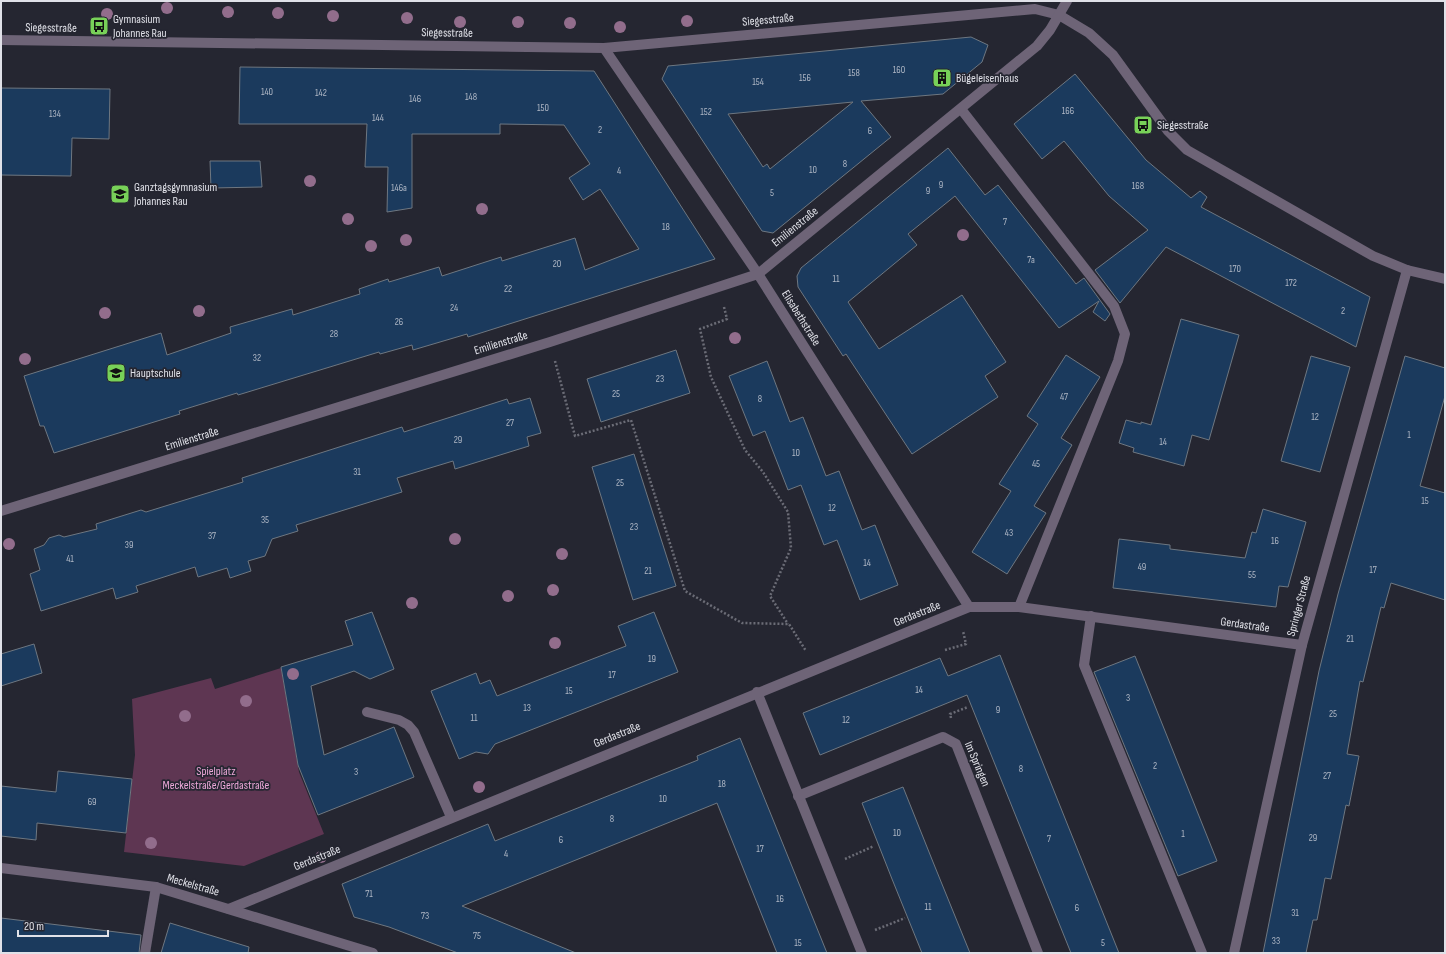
<svg xmlns="http://www.w3.org/2000/svg" width="1446" height="954" font-family="'Sofia Sans Condensed',sans-serif">
<rect width="100%" height="100%" fill="#252631"/>
<path fill="#5e3652" d="M281 668 299 772 324 834 244 866 124 852 135 755 132 699 211 678 215 689Z"/>
<g fill="#1b3a5d" stroke="#6e7781" fill-rule="evenodd">
<path d="M971 37 988 45 982 62 943 94 861 101 891 137 773 233 762 231 662 79 668 66ZM853 102 770 169 767 164 763 167 728 114Z"/>
<path d="M240 67 594 71 715 259 468 337 467 334 413 350 412 345 380 354 379 352 238 395 237 393 179 411 180 414 54 453 44 426H40L24 376 161 333 167 355 231 333 230 327 292 309 293 315 360 294 359 289 388 279 389 282 439 267 442 276 501 257 502 261 575 238 585 270 639 249 600 189 583 200 569 178 590 164 564 125 500 124V134H412V208L387 212 388 167H365L367 124H239Z"/>
<path d="M1075 74 1146 160 1191 198 1200 191 1207 197 1201 207 1370 297 1356 347 1166 247 1120 303 1095 270 1148 230 1109 196 1064 141 1042 159 1014 124Z"/>
<path d="M1 88 110 89 109 139 72 138 71 176 1 175Z"/>
<path d="M948 148 985 195 998 185 1076 284 1084 278 1110 314 1105 321 1093 312 1099 301 1059 328 955 196 908 234 917 245 848 302 879 349 962 295 1006 362 985 376 998 397 912 454 846 354 843 356 798 287 797 276 801 268Z"/>
<path d="M210 161H260L262 187 211 188Z"/>
<path d="M1181 319 1239 335 1209 440 1192 435 1184 466 1133 452 1134 448 1119 443 1126 420 1141 424V422L1151 425Z"/>
<path d="M676 350 690 393 601 422 587 379Z"/>
<path d="M1066 355 1100 377 1061 438 1072 445 1034 506 1046 513 1007 574 972 552 1011 491 999 484 1038 424 1027 416Z"/>
<path d="M1311 356 1350 367 1320 472 1281 461Z"/>
<path d="M1405 356 1445 368V396L1420 486 1445 493V600L1391 583 1384 608 1381 607 1363 682 1360 681 1347 754 1359 756 1349 806 1346 805 1331 879 1325 878 1317 920H1313L1306 953H1263L1319 671 1338 594Z"/>
<path d="M767 361 790 422 803 417 826 476 839 471 862 530 875 525 898 585 860 600 837 540 824 545 801 485 788 490 765 431 753 436 729 376Z"/>
<path d="M530 398 541 433 527 437 529 446 455 469 453 461 397 478 402 492 296 525 298 531 272 539 265 556 248 561 251 571 230 578 227 568 198 577 195 567 136 586 138 592 116 599 113 588 41 611 30 574 40 570 34 549 44 545 49 538 59 535 64 537 97 529 96 524 141 510 146 512 243 482 242 478 402 427 404 432 507 399 509 404Z"/>
<path d="M634 454 676 586 633 600 592 467Z"/>
<path d="M1263 509 1306 522 1288 587 1279 586 1276 607 1113 588 1119 539 1170 545V549L1245 558 1252 532 1256 533Z"/>
<path d="M372 612 394 669 370 679 354 671 311 686 324 755 394 727 414 777 318 815 298 765 281 667 353 645 345 621Z"/>
<path d="M654 612 678 672 513 737 495 744 488 754 476 752 459 759 431 691 476 673 480 684 490 680 497 696 626 646 618 626Z"/>
<path d="M34 644 42 673 1 686V654Z"/>
<path d="M1000 655 1028 726 1119 953H1071L967 695 820 755 803 713 940 658 948 676Z"/>
<path d="M1135 656 1217 861 1178 876 1094 672Z"/>
<path d="M740 738 827 953H777L717 803 462 906 576 953H458L389 927 354 917 342 884 488 824 495 841 698 760 697 756Z"/>
<path d="M58 771 132 779 126 833 37 823 36 840 1 836V786L56 792Z"/>
<path d="M903 787 933 862 970 953H922L892 879 862 803Z"/>
<path d="M1 918 141 935 139 953H1Z"/>
<path d="M170 923 249 947 248 953H161Z"/>
</g>
<g fill="none" stroke-linecap="round" stroke-linejoin="round">
<g stroke="#6b6c76" stroke-width="2.5" stroke-dasharray="2 2" stroke-linecap="butt">
<path d="M724 307 727 319 700 329 711 377 745 450 763 472 788 512 791 548 770 596 788 624"/>
<path d="M555 361 575 436 631 420 685 591 742 623 789 624 806 651"/>
<path d="M945 650 966 644 963 631"/>
<path d="M951 718 950 714 968 707"/>
<path d="M845 859 874 846"/>
<path d="M875 930 905 918"/>
</g>
<g stroke="#6e6477" stroke-width="10">
<path d="M1 40 604 48 1035 9 1059 15 1089 33 1113 55 1168 131 1187 150 1373 256 1407 270 1445 279"/>
<path d="M604 48 758 274 969 607"/>
<path d="M961 109 1114 306 1125 334 1118 361 1019 607"/>
<path d="M1 511 550 342 758 274 1037 46 1050 30 1067 1"/>
<path d="M1091 616 1084 665 1202 953"/>
<path d="M757 692 862 953"/>
<path d="M367 712 399 720 408 725 414 732 451 817"/>
<path d="M798 796 943 737 956 744 1038 953"/>
<path d="M1 868 156 887 373 953"/>
<path d="M229 909 969 607H1019L1302 645"/>
<path d="M145 953 156 887"/>
<path d="M1234 953 1302 645 1407 270"/>
</g>
</g>
<g fill="#926d8c">
<circle cx="167" cy="8" r="6"/>
<circle cx="228" cy="12" r="6"/>
<circle cx="278" cy="13" r="6"/>
<circle cx="107" cy="14" r="6"/>
<circle cx="333" cy="16" r="6"/>
<circle cx="407" cy="18" r="6"/>
<circle cx="687" cy="21" r="6"/>
<circle cx="460" cy="22" r="6"/>
<circle cx="518" cy="22" r="6"/>
<circle cx="570" cy="23" r="6"/>
<circle cx="620" cy="27" r="6"/>
<circle cx="310" cy="181" r="6"/>
<circle cx="482" cy="209" r="6"/>
<circle cx="348" cy="219" r="6"/>
<circle cx="963" cy="235" r="6"/>
<circle cx="406" cy="240" r="6"/>
<circle cx="371" cy="246" r="6"/>
<circle cx="199" cy="311" r="6"/>
<circle cx="105" cy="313" r="6"/>
<circle cx="735" cy="338" r="6"/>
<circle cx="25" cy="359" r="6"/>
<circle cx="455" cy="539" r="6"/>
<circle cx="9" cy="544" r="6"/>
<circle cx="562" cy="554" r="6"/>
<circle cx="553" cy="590" r="6"/>
<circle cx="508" cy="596" r="6"/>
<circle cx="412" cy="603" r="6"/>
<circle cx="555" cy="643" r="6"/>
<circle cx="293" cy="674" r="6"/>
<circle cx="246" cy="701" r="6"/>
<circle cx="185" cy="716" r="6"/>
<circle cx="479" cy="787" r="6"/>
<circle cx="151" cy="843" r="6"/>
<circle cx="321" cy="857" r="6"/>
</g>
<defs>
<symbol id="bus-square" viewBox="-11 -11 22 22"><rect x="-9" y="-9" width="18" height="18" rx="4" fill="#78d158" stroke="#252631"/><path d="M-5-6H5V4H4V6H2V4H-2V6H-4V4H-5ZM-3.5-4V0h7V-4ZM-3.5 1.2v1.5H-2V1.2ZM2 1.2v1.5H3.5V1.2Z" fill="#111"/></symbol>
<symbol id="building-square" viewBox="-11 -11 22 22"><rect x="-9" y="-9" width="18" height="18" rx="4" fill="#78d158" stroke="#252631"/><path d="M-4-6H4V6H1V3H-1V6H-4ZM-2.5-4.3h1.7v1.8h-1.7ZM.8-4.3h1.7v1.8H.8ZM-2.5-1h1.7V.8h-1.7ZM.8-1h1.7V.8H.8Z" fill="#111"/></symbol>
<symbol id="school-square" viewBox="-11 -11 22 22"><rect x="-9" y="-9" width="18" height="18" rx="4" fill="#78d158" stroke="#252631"/><path d="M0-5L7-2L0 1L-7-2ZM-4 1L0 2.5L4 1V4Q0 6-4 4Z" fill="#111"/></symbol>
</defs>
<g fill-rule="evenodd">
<use href="#bus-square" x="88" y="15" width="22" height="22"/>
<use href="#building-square" x="931" y="67" width="22" height="22"/>
<use href="#bus-square" x="1132" y="114" width="22" height="22"/>
<use href="#school-square" x="109" y="183" width="22" height="22"/>
<use href="#school-square" x="105" y="362" width="22" height="22"/>
</g>
<g text-anchor="middle" dominant-baseline="central" stroke-width="3.5" stroke-linejoin="round" paint-order="stroke">
<g font-size="10" fill="#afb7c5">
<text x="899" y="70">160</text>
<text x="854" y="73">158</text>
<text x="805" y="78">156</text>
<text x="758" y="82">154</text>
<text x="267" y="92">140</text>
<text x="321" y="93">142</text>
<text x="471" y="97">148</text>
<text x="415" y="99">146</text>
<text x="543" y="108">150</text>
<text x="1068" y="111">166</text>
<text x="706" y="112">152</text>
<text x="55" y="114">134</text>
<text x="378" y="118">144</text>
<text x="600" y="130">2</text>
<text x="870" y="131">6</text>
<text x="845" y="164">8</text>
<text x="813" y="170">10</text>
<text x="619" y="171">4</text>
<text x="941" y="185">9</text>
<text x="1138" y="186">168</text>
<text x="399" y="188">146a</text>
<text x="928" y="191">9</text>
<text x="772" y="193">5</text>
<text x="1005" y="222">7</text>
<text x="666" y="227">18</text>
<text x="1031" y="260">7a</text>
<text x="557" y="264">20</text>
<text x="1235" y="269">170</text>
<text x="836" y="279">11</text>
<text x="1291" y="283">172</text>
<text x="508" y="289">22</text>
<text x="454" y="308">24</text>
<text x="1343" y="311">2</text>
<text x="399" y="322">26</text>
<text x="334" y="334">28</text>
<text x="257" y="358">32</text>
<text x="660" y="379">23</text>
<text x="616" y="394">25</text>
<text x="1064" y="397">47</text>
<text x="760" y="399">8</text>
<text x="1315" y="417">12</text>
<text x="510" y="423">27</text>
<text x="1409" y="435">1</text>
<text x="458" y="440">29</text>
<text x="1163" y="442">14</text>
<text x="796" y="453">10</text>
<text x="1036" y="464">45</text>
<text x="357" y="472">31</text>
<text x="620" y="483">25</text>
<text x="1425" y="501">15</text>
<text x="832" y="508">12</text>
<text x="265" y="520">35</text>
<text x="634" y="527">23</text>
<text x="1009" y="533">43</text>
<text x="212" y="536">37</text>
<text x="1275" y="541">16</text>
<text x="129" y="545">39</text>
<text x="70" y="559">41</text>
<text x="867" y="563">14</text>
<text x="1142" y="567">49</text>
<text x="1373" y="570">17</text>
<text x="648" y="571">21</text>
<text x="1252" y="575">55</text>
<text x="1350" y="639">21</text>
<text x="652" y="659">19</text>
<text x="612" y="675">17</text>
<text x="919" y="690">14</text>
<text x="569" y="691">15</text>
<text x="1128" y="698">3</text>
<text x="527" y="708">13</text>
<text x="998" y="710">9</text>
<text x="1333" y="714">25</text>
<text x="474" y="718">11</text>
<text x="846" y="720">12</text>
<text x="1155" y="766">2</text>
<text x="1021" y="769">8</text>
<text x="356" y="772">3</text>
<text x="1327" y="776">27</text>
<text x="722" y="784">18</text>
<text x="663" y="799">10</text>
<text x="92" y="802">69</text>
<text x="612" y="819">8</text>
<text x="897" y="833">10</text>
<text x="1183" y="834">1</text>
<text x="1313" y="838">29</text>
<text x="1049" y="839">7</text>
<text x="561" y="840">6</text>
<text x="760" y="849">17</text>
<text x="506" y="854">4</text>
<text x="369" y="894">71</text>
<text x="780" y="899">16</text>
<text x="928" y="907">11</text>
<text x="1077" y="908">6</text>
<text x="1295" y="913">31</text>
<text x="425" y="916">73</text>
<text x="477" y="936">75</text>
<text x="1276" y="941">33</text>
<text x="798" y="943">15</text>
<text x="1103" y="943">5</text>
</g>
<g font-size="12" fill="#e0e1e8" stroke="#252631" text-anchor="start">
<text x="113" y="19">Gymnasium<tspan x="113" dy="14">Johannes Rau</tspan></text>
<text x="956" y="78">Bügeleisenhaus</text>
<text x="1157" y="125">Siegesstraße</text>
<text x="134" y="187">Ganztagsgymnasium<tspan x="134" dy="14">Johannes Rau</tspan></text>
<text x="130" y="373">Hauptschule</text>
</g>
<g font-size="12" fill="#e0e1e8" stroke="#252631">
<text transform="translate(768 20) rotate(-5)">Siegesstraße</text>
<text transform="translate(51 28) rotate(1)">Siegesstraße</text>
<text transform="translate(447 33) rotate(1)">Siegesstraße</text>
<text transform="translate(795 227) rotate(-39)">Emilienstraße</text>
<text transform="translate(801 318) rotate(58)">Elisabethstraße</text>
<text transform="translate(501 343) rotate(-17)">Emilienstraße</text>
<text transform="translate(192 439) rotate(-17)">Emilienstraße</text>
<text transform="translate(1299 606) rotate(-75)">Springer Straße</text>
<text transform="translate(917 614) rotate(-22)">Gerdastraße</text>
<text transform="translate(1245 625) rotate(8)">Gerdastraße</text>
<text transform="translate(617 735) rotate(-22)">Gerdastraße</text>
<text transform="translate(977 764) rotate(67)">Im Springen</text>
<text transform="translate(317 858) rotate(-22)">Gerdastraße</text>
<text transform="translate(193 885) rotate(16)">Meckelstraße</text>
</g>
<g font-size="12" fill="#eba7d7" stroke="#252631">
<text x="216" y="771">Spielplatz<tspan x="216" dy="14">Meckelstraße/Gerdastraße</tspan></text>
</g>
</g>
<rect width="1446" height="954" fill="none" stroke="#e0e1e8" stroke-width="4"/>
<path d="M18 930v6h90v-6" fill="none" stroke="#e0e1e8" stroke-width="2"/>
<text x="24" y="930" font-size="12" fill="#e0e1e8" stroke="#252631" stroke-width="3" paint-order="stroke">20 m</text>
</svg>
